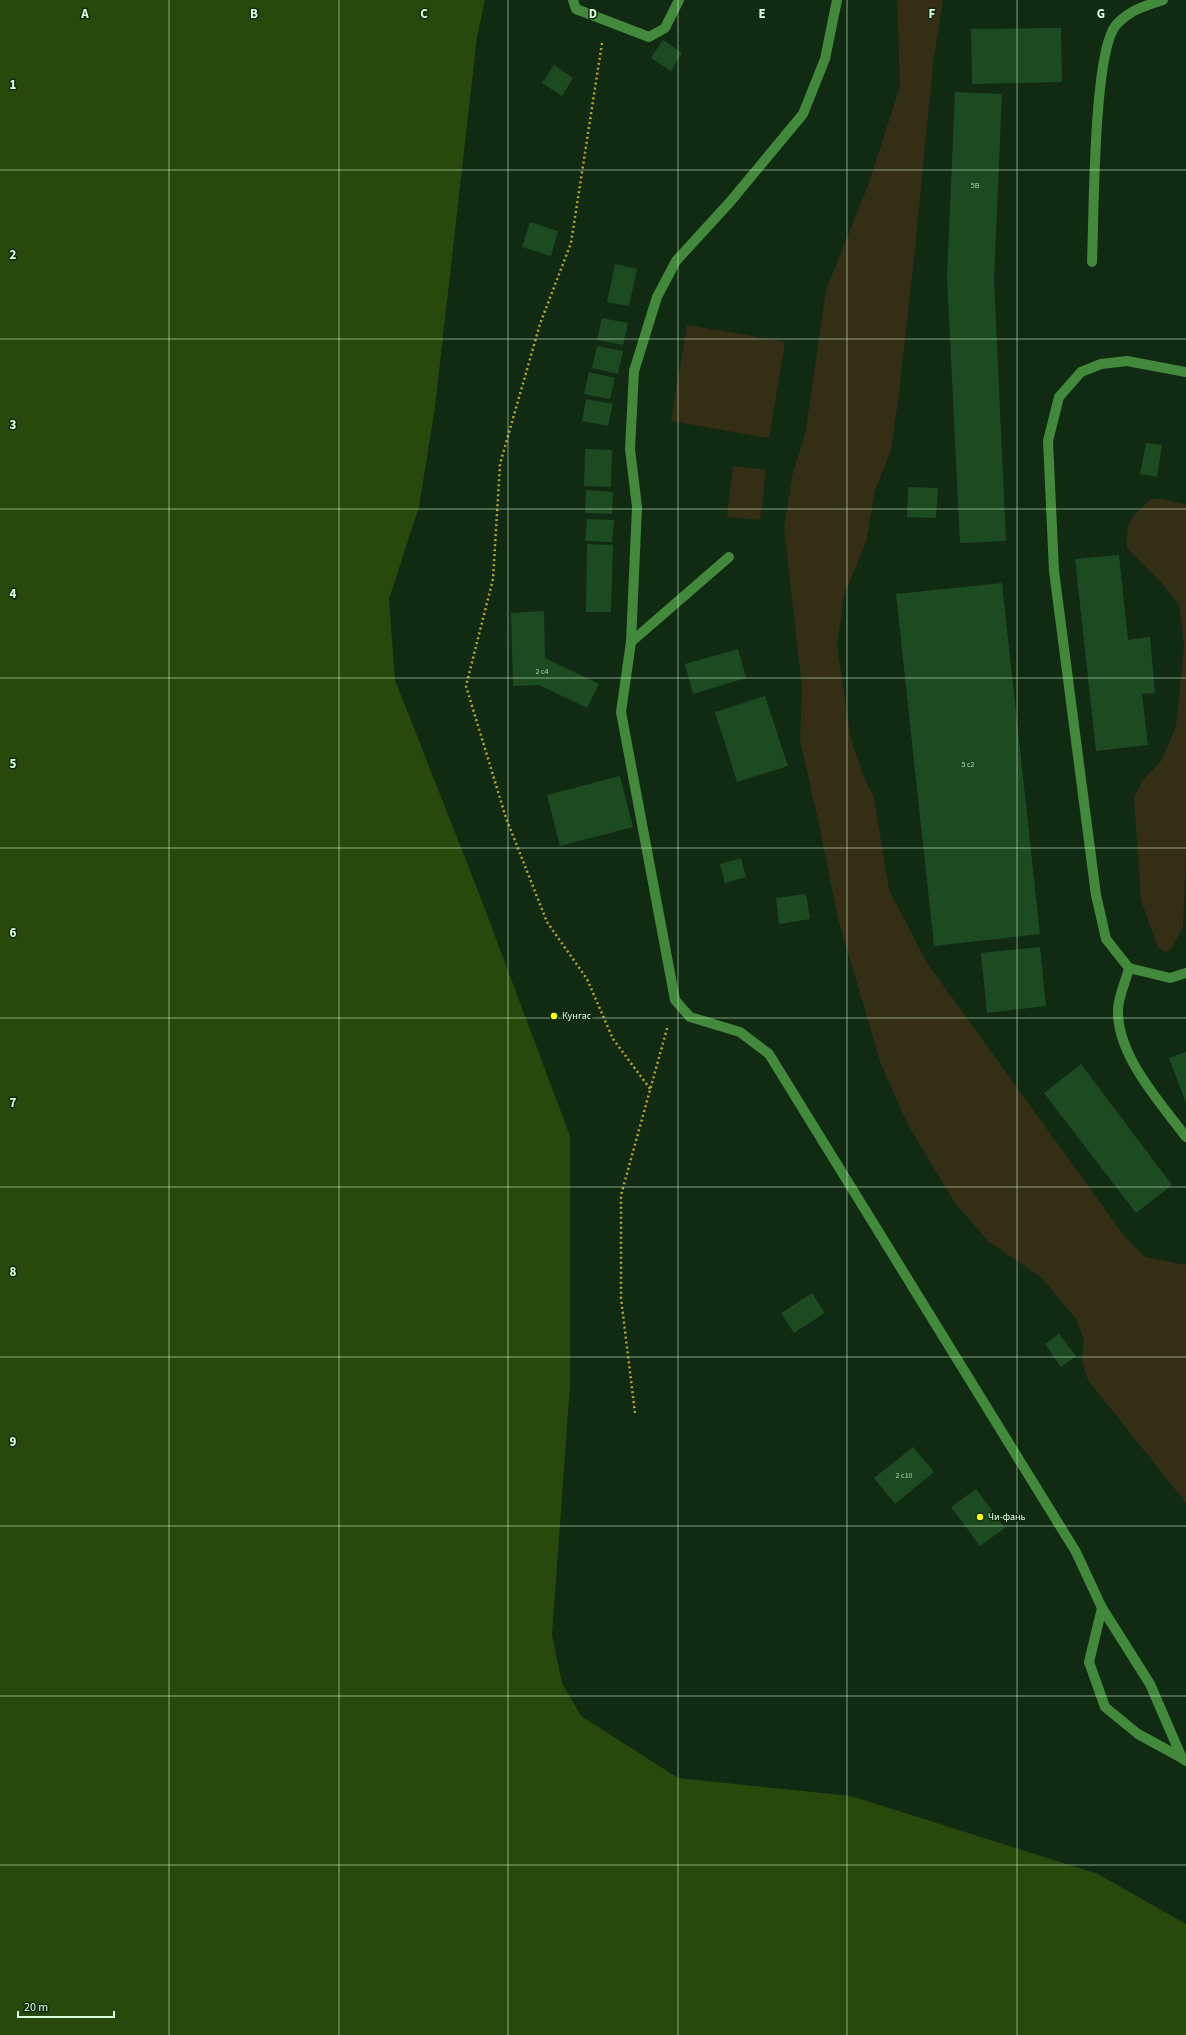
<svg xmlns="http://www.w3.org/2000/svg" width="1186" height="2035" font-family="'Source Sans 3',sans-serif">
<rect width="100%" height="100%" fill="#112a12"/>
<g fill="#342f14">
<path d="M897 0H943L934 56 913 267 898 401 891 449 875 491 866 542 844 595 837 645 851 740 864 777 874 797 889 890 927 963 1125 1237 1145 1257 1186 1265V1503L1088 1380 1082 1360 1084 1339 1076 1319 1042 1278 988 1241 955 1203 909 1127 881 1064 838 919 819 824 800 740 802 688 784 528 793 472 805 435 826 290 869 183 900 86Z"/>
<path d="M687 325 785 342 769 438 671 421Z"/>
<path d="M733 466 766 470 760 520 727 517Z"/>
<path d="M1151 499H1162L1186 505V852L1183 927 1172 948 1165 952 1158 948 1141 900 1134 797 1143 780 1161 761 1176 727 1184 645 1179 605 1161 582 1127 548C1125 520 1132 517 1151 499Z"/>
</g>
<path fill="#28490b" d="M0 0H485L477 37 435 407 419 507 389 599 395 680 480 896 570 1136V1386L552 1635 562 1683 581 1716 678 1778 851 1796 1098 1874 1186 1924V2035H0Z"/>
<g fill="#1d4b21">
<path d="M1061 28 1062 82 972 84 971 29Z"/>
<path d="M663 40 682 53 671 71 651 58Z"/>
<path d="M554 65 573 78 562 96 542 83Z"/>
<path d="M955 92 1002 94 994 279 1006 541 960 543 947 277Z"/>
<path d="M530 222 558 231 551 256 522 247Z"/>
<path d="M615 264 637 269 629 306 607 302Z"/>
<path d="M602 318 628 323 623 345 597 340Z"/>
<path d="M597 346 623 351 618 374 592 368Z"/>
<path d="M589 372 615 378 610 399 584 394Z"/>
<path d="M586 399 613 404 608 426 582 421Z"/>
<path d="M1146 443 1162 445 1157 477 1140 474Z"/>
<path d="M585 449 612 450 611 487 584 486Z"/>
<path d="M908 487 938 488 936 518 907 517Z"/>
<path d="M586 490 613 492 612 514 585 513Z"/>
<path d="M587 519 614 520 612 542 585 541Z"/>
<path d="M587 544 613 545 611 612H586Z"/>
<path d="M1119 555 1128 640 1150 637 1155 693 1142 694 1148 745 1096 751 1075 559Z"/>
<path d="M1002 583 1040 934 934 946 896 594Z"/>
<path d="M544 611 545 658 599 684 587 708 539 685 513 686 511 613Z"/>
<path d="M738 649 746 678 693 694 685 664Z"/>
<path d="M765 696 788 766 737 782 715 712Z"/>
<path d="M620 776 633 827 560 846 547 795Z"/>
<path d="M741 858 746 877 725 883 720 864Z"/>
<path d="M806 894 810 919 779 924 776 898Z"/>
<path d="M1040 947 1046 1006 987 1013 981 953Z"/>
<path d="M1186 1052V1103L1169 1058Z"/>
<path d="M1081 1064 1172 1185 1136 1213 1044 1093Z"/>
<path d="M812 1293 825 1313 794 1333 781 1313Z"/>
<path d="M1059 1334 1076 1356 1061 1367 1045 1344Z"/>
<path d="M913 1447 934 1472 895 1504 874 1478Z"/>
<path d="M976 1489 1005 1528 980 1546 951 1507Z"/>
</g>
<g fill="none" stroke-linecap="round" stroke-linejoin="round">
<g stroke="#bca431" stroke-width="2.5" stroke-dasharray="2 3" stroke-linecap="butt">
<path d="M602 43 571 243 540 324 500 464 493 579 466 686 506 818 547 922 587 979 613 1039 651 1090"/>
<path d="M635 1413 621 1298V1195L668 1025"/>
</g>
<g stroke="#42893c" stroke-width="10">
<path d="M573 0 576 9 649 37 665 28 679 0"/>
<path d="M837 0 825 59 803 114 730 202 676 261 657 297 634 371 630 449 637 507 631 642 621 712 675 1000 690 1017 740 1032 769 1054 1076 1552 1102 1608 1150 1684 1182 1758 1186 1761"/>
<path d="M1092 262C1094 219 1093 52 1116 25 1130 10 1144 6 1163 0"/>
<path d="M1186 372 1127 361 1101 364 1081 372 1059 397 1048 441 1054 571 1096 895 1106 939 1129 968 1170 978 1186 973"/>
<path d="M631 642 729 557"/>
<path d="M1129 968C1126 981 1118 997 1118 1010 1117 1056 1160 1102 1186 1137"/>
<path d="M1102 1608 1089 1662 1105 1707 1138 1734 1182 1758"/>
</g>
</g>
<path fill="none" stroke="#daffda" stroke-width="1" stroke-opacity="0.55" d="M169 0V2035M339 0V2035M508 0V2035M678 0V2035M847 0V2035M1017 0V2035M0 170H1186M0 339H1186M0 509H1186M0 678H1186M0 848H1186M0 1018H1186M0 1187H1186M0 1357H1186M0 1526H1186M0 1696H1186M0 1865H1186"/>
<g fill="#fefc07" stroke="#112a12" stroke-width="1.5">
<circle cx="554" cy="1016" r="4"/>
<circle cx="980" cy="1517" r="4"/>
</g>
<g text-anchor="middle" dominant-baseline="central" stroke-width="3" stroke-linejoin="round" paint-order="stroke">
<g font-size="8" fill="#abd2ac">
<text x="975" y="185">5В</text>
<text x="542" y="671">2 с4</text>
<text x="968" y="764">5 с2</text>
<text x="904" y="1475">2 с10</text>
</g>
<g font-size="10" fill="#daffda" stroke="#112a12" text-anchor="start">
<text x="562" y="1016">Кунгас</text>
<text x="988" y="1517">Чи-фань</text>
</g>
</g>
<g font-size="13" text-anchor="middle" font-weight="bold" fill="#daffda" stroke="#112a12" stroke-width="3" stroke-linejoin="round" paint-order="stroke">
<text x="85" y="18">A</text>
<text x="254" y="18">B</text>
<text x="424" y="18">C</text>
<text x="593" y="18">D</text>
<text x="762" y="18">E</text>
<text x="932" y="18">F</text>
<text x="1101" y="18">G</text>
<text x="13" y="89">1</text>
<text x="13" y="259">2</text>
<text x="13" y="429">3</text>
<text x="13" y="598">4</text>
<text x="13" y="768">5</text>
<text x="13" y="937">6</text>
<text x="13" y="1107">7</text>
<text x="13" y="1276">8</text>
<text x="13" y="1446">9</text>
</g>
<path d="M18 2011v6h96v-6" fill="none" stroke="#daffda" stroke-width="2"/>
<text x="24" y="2011" font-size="12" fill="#daffda" stroke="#112a12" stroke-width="3" paint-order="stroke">20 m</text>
</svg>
